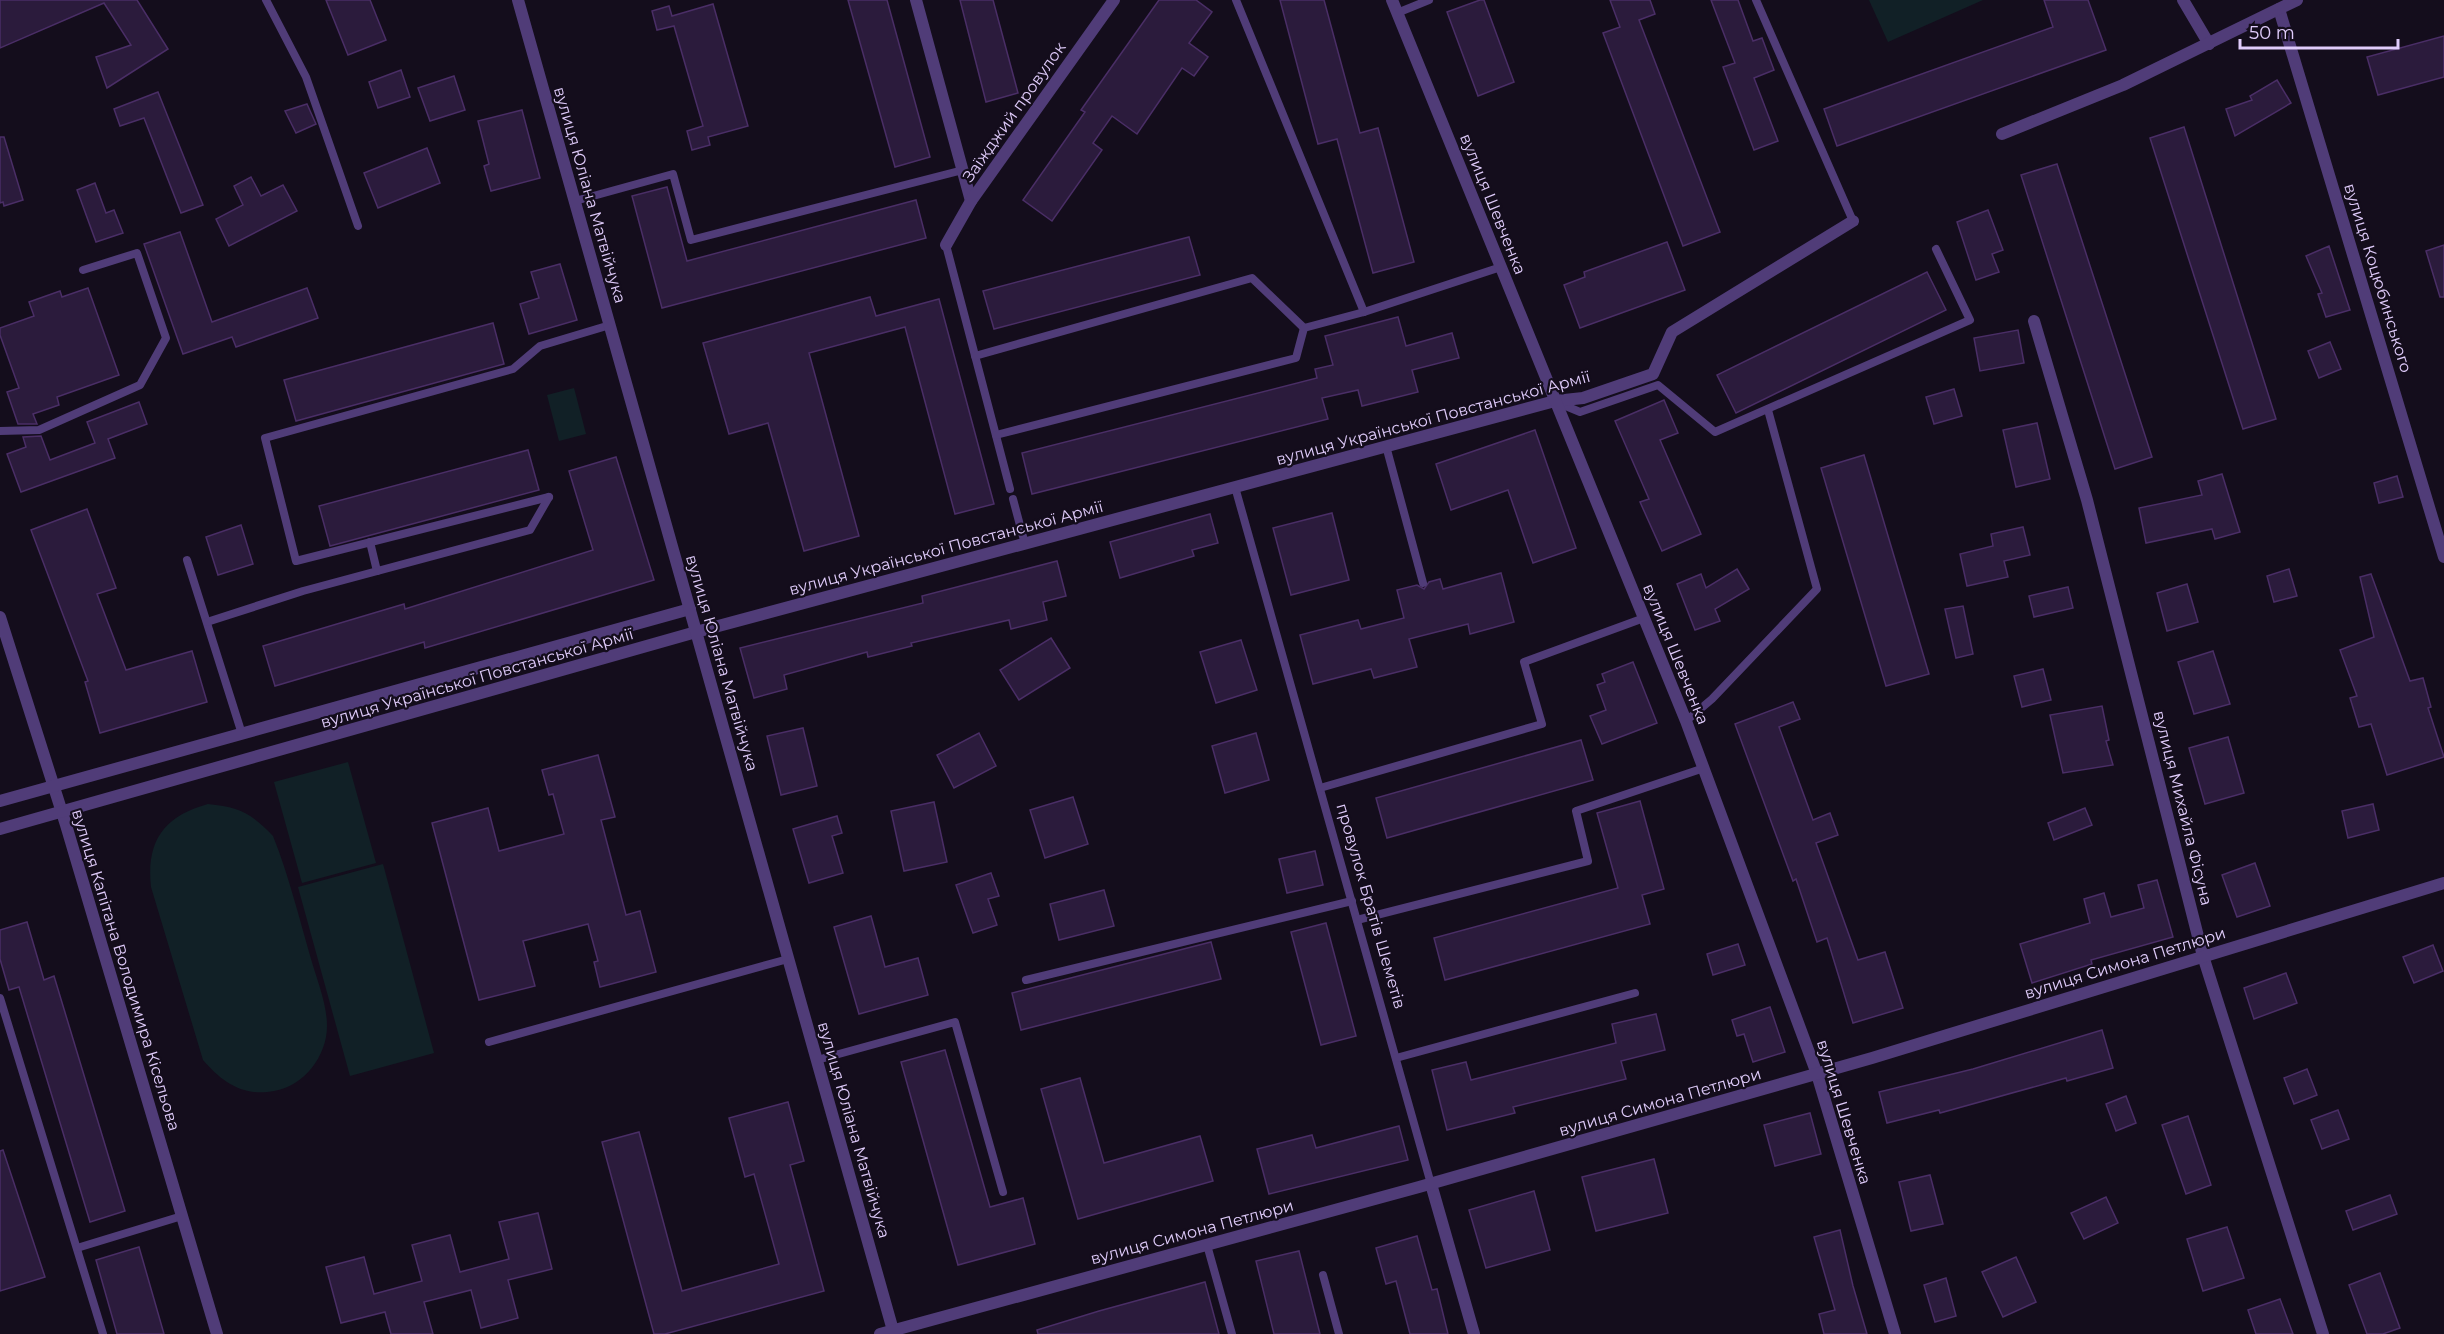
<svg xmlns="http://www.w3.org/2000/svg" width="2444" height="1334" font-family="Montserrat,sans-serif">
<rect width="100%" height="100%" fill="#140d1c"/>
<g fill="#112026">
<path d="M1869 0H1983L1888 42Z"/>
<path d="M574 388 586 434 559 441 547 395Z"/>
<path d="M348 762 376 863 302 883 274 782Z"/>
<path d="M208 804C239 807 251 813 273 836 289 876 299 918 311 959 317 980 327 1004 327 1026 327 1056 304 1086 274 1091 243 1097 222 1082 203 1060L151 887C146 841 164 816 208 804Z"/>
<path d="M383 864 434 1053 350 1076 298 887Z"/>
</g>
<g fill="#2b1b3c" stroke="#4a2e66" stroke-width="1.5">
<path d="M0 0H137L168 49 107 88 96 57 131 45 104 3 0 48Z"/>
<path d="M326 0H370L386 40 348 55Z"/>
<path d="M848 0H887L930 157 895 167Z"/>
<path d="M960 0H993L1018 93 986 102Z"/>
<path d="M1159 0H1196L1212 12 1189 43 1208 57 1194 76 1182 68 1137 134 1112 116 1093 143 1102 150 1052 221 1023 200 1085 112 1081 110Z"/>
<path d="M1280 0H1324L1360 133 1378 128 1414 262 1373 273 1337 139 1318 144Z"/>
<path d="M1480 0H1484L1514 82 1478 96 1447 12Z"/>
<path d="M1610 0H1650L1655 14 1639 20 1720 232 1683 246 1603 33 1620 27Z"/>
<path d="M1711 0H1738L1753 41 1762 38 1774 70 1754 78 1778 141 1754 150 1723 67 1735 63Z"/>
<path d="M2044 0H2088L2106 50 1837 146 1824 109 2053 27Z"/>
<path d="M713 4 748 126 708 137 710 145 692 150 687 131 703 126 674 26 657 30 652 11 669 6 672 16Z"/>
<path d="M2444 36V77L2378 95 2367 57Z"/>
<path d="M401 70 410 97 378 108 369 82Z"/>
<path d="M454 76 465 110 430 121 418 88Z"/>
<path d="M2277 80 2291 103 2235 136 2226 109 2252 100 2250 96Z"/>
<path d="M158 92 203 205 181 213 144 118 120 126 114 109Z"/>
<path d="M307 104 316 124 296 133 285 111Z"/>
<path d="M522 110 540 178 491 191 484 166 489 164 478 121Z"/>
<path d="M2184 127 2276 419 2243 429 2150 138Z"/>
<path d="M0 137H4L23 200 4 206 3 202 0 203Z"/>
<path d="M427 148 440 183 378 208 364 173Z"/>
<path d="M2057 164 2152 457 2115 469 2021 175Z"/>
<path d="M251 177 261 196 283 185 297 211 229 246 216 219 243 205 234 186Z"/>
<path d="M95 183 106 213 114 210 123 233 96 242 77 190Z"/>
<path d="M667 187 687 261 916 200 926 238 662 308 632 196Z"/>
<path d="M1988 210 2003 250 1992 254 1999 272 1976 280 1957 222Z"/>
<path d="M180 232 212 322 307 288 318 318 236 347 232 337 183 354 144 244Z"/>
<path d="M1189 237 1200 275 994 329 983 291Z"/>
<path d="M1667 242 1685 290 1580 328 1564 285 1585 277 1584 272Z"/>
<path d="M2444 245V297H2440L2426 251Z"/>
<path d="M2329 246 2350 310 2326 317 2318 294 2322 293 2306 256Z"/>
<path d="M560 264 577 320 529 334 520 304 539 298 531 272Z"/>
<path d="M1927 272 1946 310 1736 413 1717 375Z"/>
<path d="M88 288 119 375 57 397 59 405 33 414 37 424H18L7 392 19 388 0 335V328L34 316 29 302 60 291 62 297Z"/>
<path d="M870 297 876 316 939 299 994 504 955 514 905 327 809 353 859 536 804 551 768 423 729 434 703 343Z"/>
<path d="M1398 317 1406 346 1452 333 1459 358 1412 370 1418 392 1362 406 1358 390 1322 398 1328 419 1032 494 1022 453 1317 378 1315 369 1333 365 1325 336Z"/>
<path d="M493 323 504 364 296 421 284 380Z"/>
<path d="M2018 330 2024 363 1980 371 1974 338Z"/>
<path d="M2330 342 2341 369 2319 378 2308 351Z"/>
<path d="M1954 389 1962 416 1934 424 1926 397Z"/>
<path d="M1664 400 1678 433 1660 440 1701 534 1662 551 1640 502 1649 499 1615 421Z"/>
<path d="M139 402 147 424 108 439 115 458 21 492 7 454 26 447 23 437 41 436 50 460 95 443 87 422Z"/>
<path d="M2037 423 2050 479 2016 487 2003 430Z"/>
<path d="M1535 430 1576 548 1533 563 1508 490 1451 510 1436 464Z"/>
<path d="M528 450 539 490 330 546 319 506Z"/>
<path d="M1864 455 1929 674 1886 686 1821 468Z"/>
<path d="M616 457 654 580 425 648 424 642 275 686 263 646 404 604 405 609 593 550 569 471Z"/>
<path d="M2222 474 2240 532 2215 539 2212 529 2146 543 2139 508 2202 495 2198 481Z"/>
<path d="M2397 476 2403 497 2379 503 2374 483Z"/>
<path d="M87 509 116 588 97 594 126 670 192 651 207 702 100 733 85 682 88 681 31 530Z"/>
<path d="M1332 513 1349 580 1291 595 1273 528Z"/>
<path d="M1210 514 1218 543 1192 550 1194 556 1120 578 1110 542Z"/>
<path d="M241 525 253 564 218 575 206 537Z"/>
<path d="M2023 527 2030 555 2004 561 2008 577 1967 586 1960 554 1993 546 1991 534Z"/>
<path d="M1057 561 1066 596 1043 602 1047 620 1011 629 1009 620 911 643 912 646 868 657 867 652 784 675 787 689 754 698 740 648 923 603 922 596Z"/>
<path d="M1737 569 1749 589 1715 609 1720 621 1695 630 1677 584 1701 574 1706 588Z"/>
<path d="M2289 569 2297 596 2274 602 2267 576Z"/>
<path d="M1501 573 1514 622 1470 634 1468 624 1409 639 1417 667 1374 678 1371 669 1313 684 1300 635 1358 620 1361 629 1404 618 1397 590 1417 585 1424 589 1429 582 1440 579 1443 589Z"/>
<path d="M2371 574 2410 681 2423 678 2431 707 2428 708 2444 757 2387 775 2371 724 2359 727 2350 698 2357 696 2340 650 2374 637 2360 577Z"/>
<path d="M2187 584 2198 622 2167 631 2157 593Z"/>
<path d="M2068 587 2073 608 2034 617 2029 596Z"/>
<path d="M1963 606 1973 654 1956 658 1945 609Z"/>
<path d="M1051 638 1070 668 1019 700 1000 670Z"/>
<path d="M1241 640 1257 690 1216 703 1200 652Z"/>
<path d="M2213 651 2230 704 2194 714 2178 662Z"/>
<path d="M1633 662 1657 723 1602 744 1590 716 1606 710 1597 685 1605 682 1602 674Z"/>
<path d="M2043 669 2051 700 2022 707 2014 676Z"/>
<path d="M1793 702 1800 719 1779 727 1813 820 1830 813 1838 835 1816 843 1858 960 1885 952 1903 1008 1853 1023 1827 938 1817 942 1796 879 1793 881 1735 724Z"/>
<path d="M2102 706 2109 740 2106 741 2113 765 2063 773 2050 715Z"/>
<path d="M803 728 817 786 781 795 767 736Z"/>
<path d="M979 733 996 766 954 788 937 755Z"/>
<path d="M1256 733 1269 780 1225 793 1212 746Z"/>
<path d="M2228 737 2244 793 2205 804 2189 748Z"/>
<path d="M1581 740 1593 780 1387 838 1376 798Z"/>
<path d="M598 755 615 817 601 820 626 915 640 911 656 972 600 987 594 962 598 961 588 924 523 941 535 986 479 1000 432 823 488 808 499 851 564 834 553 794 549 795 542 770Z"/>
<path d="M1073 797 1088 844 1045 858 1030 810Z"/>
<path d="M1640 801 1664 889 1642 895 1650 924 1445 980 1434 938 1618 888 1597 813Z"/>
<path d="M934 802 947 862 904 871 891 811Z"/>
<path d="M2373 804 2379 830 2348 838 2342 811Z"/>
<path d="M2085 808 2092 825 2054 840 2048 823Z"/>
<path d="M837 816 842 833 832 836 843 873 809 883 793 829Z"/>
<path d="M1315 851 1323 885 1287 893 1279 859Z"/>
<path d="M2255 863 2270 906 2237 917 2222 875Z"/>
<path d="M991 873 999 896 988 899 997 925 973 933 956 885Z"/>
<path d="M2157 880 2173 937 2091 960 2092 964 2032 983 2020 944 2090 923 2084 899 2104 893 2111 917 2144 908 2138 885Z"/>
<path d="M1104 890 1114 926 1059 940 1050 904Z"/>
<path d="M871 916 885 967 918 958 928 995 859 1014 834 927Z"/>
<path d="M27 922 44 980 54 976 125 1211 90 1222 19 987 9 990 0 959V930Z"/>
<path d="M1326 923 1356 1036 1321 1045 1291 932Z"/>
<path d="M1211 942 1221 979 1021 1030 1012 993Z"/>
<path d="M1738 944 1745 965 1713 975 1707 954Z"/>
<path d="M2433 945 2443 971 2414 983 2403 957Z"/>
<path d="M2286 973 2297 1003 2254 1019 2244 988Z"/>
<path d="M1770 1007 1785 1052 1753 1062 1744 1034 1737 1036 1732 1020Z"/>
<path d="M1656 1014 1665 1050 1621 1061 1626 1079 1513 1107 1515 1113 1447 1130 1432 1070 1466 1062 1471 1080 1616 1043 1612 1024Z"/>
<path d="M2102 1030 2113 1068 2067 1081 2066 1078 1940 1113 1939 1110 1887 1123 1879 1092 1973 1069Z"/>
<path d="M945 1050 990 1207 1023 1198 1035 1244 958 1265 901 1062Z"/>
<path d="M2307 1069 2317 1095 2294 1104 2284 1078Z"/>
<path d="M1080 1078 1104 1163 1200 1136 1213 1181 1078 1219 1041 1089Z"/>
<path d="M2126 1096 2136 1123 2116 1131 2106 1104Z"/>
<path d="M788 1102 804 1161 790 1165 824 1291 665 1334H654L602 1142 639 1132 682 1291 779 1264 754 1174 745 1177 729 1118Z"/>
<path d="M2338 1110 2349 1139 2322 1149 2311 1120Z"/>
<path d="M1810 1113 1821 1154 1775 1166 1764 1125Z"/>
<path d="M2188 1116 2211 1185 2186 1194 2162 1125Z"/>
<path d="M1399 1126 1408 1160 1269 1194 1257 1149 1312 1135 1316 1148Z"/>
<path d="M3 1150 45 1277 0 1291V1151Z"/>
<path d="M1654 1159 1668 1213 1596 1231 1582 1177Z"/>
<path d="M1930 1175 1943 1224 1911 1231 1899 1182Z"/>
<path d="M1534 1191 1550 1250 1486 1268 1469 1210Z"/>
<path d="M2390 1195 2397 1214 2353 1230 2346 1211Z"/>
<path d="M2106 1197 2118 1223 2084 1239 2071 1213Z"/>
<path d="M538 1213 552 1269 508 1280 518 1318 481 1328 471 1290 424 1302 433 1334H391L385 1312 341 1323 326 1267 364 1257 374 1294 422 1281 412 1245 450 1235 460 1272 509 1259 499 1222Z"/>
<path d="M2227 1227 2244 1278 2203 1291 2187 1239Z"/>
<path d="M1840 1230 1853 1286 1867 1334H1824L1819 1314 1835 1310 1814 1237Z"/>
<path d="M1417 1236 1432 1290 1437 1289 1448 1334H1410L1396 1281 1386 1284 1376 1248Z"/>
<path d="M139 1247 164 1334H117L96 1260Z"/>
<path d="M1299 1251 1320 1334H1274L1256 1261Z"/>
<path d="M2016 1257 2036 1302 2003 1317 1982 1272Z"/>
<path d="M2380 1273 2400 1328 2383 1334H2367L2349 1285Z"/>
<path d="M1946 1278 1956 1316 1935 1322 1924 1285Z"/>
<path d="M1205 1282 1219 1334H1038L1037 1330 1099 1311Z"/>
<path d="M2280 1299 2293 1334H2256L2248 1310Z"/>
</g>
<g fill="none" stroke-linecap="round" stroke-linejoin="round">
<g stroke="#503c78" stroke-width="8">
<path d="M266 0 306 77 358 226"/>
<path d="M1236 0 1364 312"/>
<path d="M1756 0 1853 221"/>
<path d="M1397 13 1429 0"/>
<path d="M575 201 673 174 691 240 963 170"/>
<path d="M946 245 1010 489"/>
<path d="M975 356 1252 278 1304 328"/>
<path d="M1556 402 1580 412 1658 385 1715 432 1970 320 1936 249"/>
<path d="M0 431 39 430 140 385 166 338 137 253 83 270"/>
<path d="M996 435 1296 358 1304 328 1364 312 1501 267"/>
<path d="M1386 446 1423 583"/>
<path d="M1235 487 1431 1184"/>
<path d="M549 497 296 561 265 438 513 369 540 346 610 325"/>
<path d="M1013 499 1025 544"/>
<path d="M370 542 377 571"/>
<path d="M187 560 242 734"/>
<path d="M207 622 303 591 530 530 549 497"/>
<path d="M1686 721 1712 699 1817 589 1768 410"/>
<path d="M1320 788 1542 724 1524 662 1644 618"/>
<path d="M1357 920 1588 861 1576 811 1704 768"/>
<path d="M1026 980 1352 901"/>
<path d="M0 998 103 1334"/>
<path d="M489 1042 788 959"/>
<path d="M1396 1058 1635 993"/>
<path d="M817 1060 955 1022 1003 1192"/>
<path d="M1207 1245 1232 1334"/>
<path d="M77 1248 182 1216"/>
<path d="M1323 1275 1339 1334"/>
</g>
<g stroke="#503c78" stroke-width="12">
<path d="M916 0 971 201"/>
<path d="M2183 0 2209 44"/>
<path d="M2279 9 2444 557"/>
<path d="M2002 134 2123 85 2297 0"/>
<path d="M946 245 971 201 1114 0"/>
<path d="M2034 321 2087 500 2203 956 2323 1334"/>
<path d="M0 617 66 825 217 1334"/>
<path d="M0 801 690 609"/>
<path d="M0 829 696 632 1555 401 1583 398 1653 374 1672 332 1853 221"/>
<path d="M1431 1184 1474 1334"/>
</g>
<g stroke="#503c78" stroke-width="12">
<path d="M518 0 894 1334"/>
<path d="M1392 0 1686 721 1817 1074 1895 1334"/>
<path d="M880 1334 1419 1187 1872 1058 2444 883"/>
</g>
</g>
<g text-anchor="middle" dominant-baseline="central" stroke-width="4.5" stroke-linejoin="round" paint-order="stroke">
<g font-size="16" fill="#e0ccfb" stroke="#140d1c">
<text transform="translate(1014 112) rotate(-55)">Заїжджий провулок</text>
<text transform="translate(590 195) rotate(74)">вулиця Юліана Матвійчука</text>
<text transform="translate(1493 204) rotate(68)">вулиця Шевченка</text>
<text transform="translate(2378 278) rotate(73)">вулиця Коцюбинського</text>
<text transform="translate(1433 418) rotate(-15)">вулиця Української Повстанської Армії</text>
<text transform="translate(946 548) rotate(-15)">вулиця Української Повстанської Армії</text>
<text transform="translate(1676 654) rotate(68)">вулиця Шевченка</text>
<text transform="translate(722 663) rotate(74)">вулиця Юліана Матвійчука</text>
<text transform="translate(477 678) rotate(-16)">вулиця Української Повстанської Армії</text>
<text transform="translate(2183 808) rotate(76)">вулиця Михайла Фісуна</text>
<text transform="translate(1371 906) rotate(74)">провулок Братів Шеметів</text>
<text transform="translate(2125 963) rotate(-17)">вулиця Симона Петлюри</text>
<text transform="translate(126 970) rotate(73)">вулиця Капітана Володимира Кісельова</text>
<text transform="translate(1660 1102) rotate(-16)">вулиця Симона Петлюри</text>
<text transform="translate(1844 1112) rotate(73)">вулиця Шевченка</text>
<text transform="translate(854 1130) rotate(74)">вулиця Юліана Матвійчука</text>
<text transform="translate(1192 1232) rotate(-15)">вулиця Симона Петлюри</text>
</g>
</g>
<path d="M2240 39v9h158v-9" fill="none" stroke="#e0ccfb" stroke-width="3"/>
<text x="2249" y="39" font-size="18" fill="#e0ccfb" stroke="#140d1c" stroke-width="4.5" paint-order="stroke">50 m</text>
</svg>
